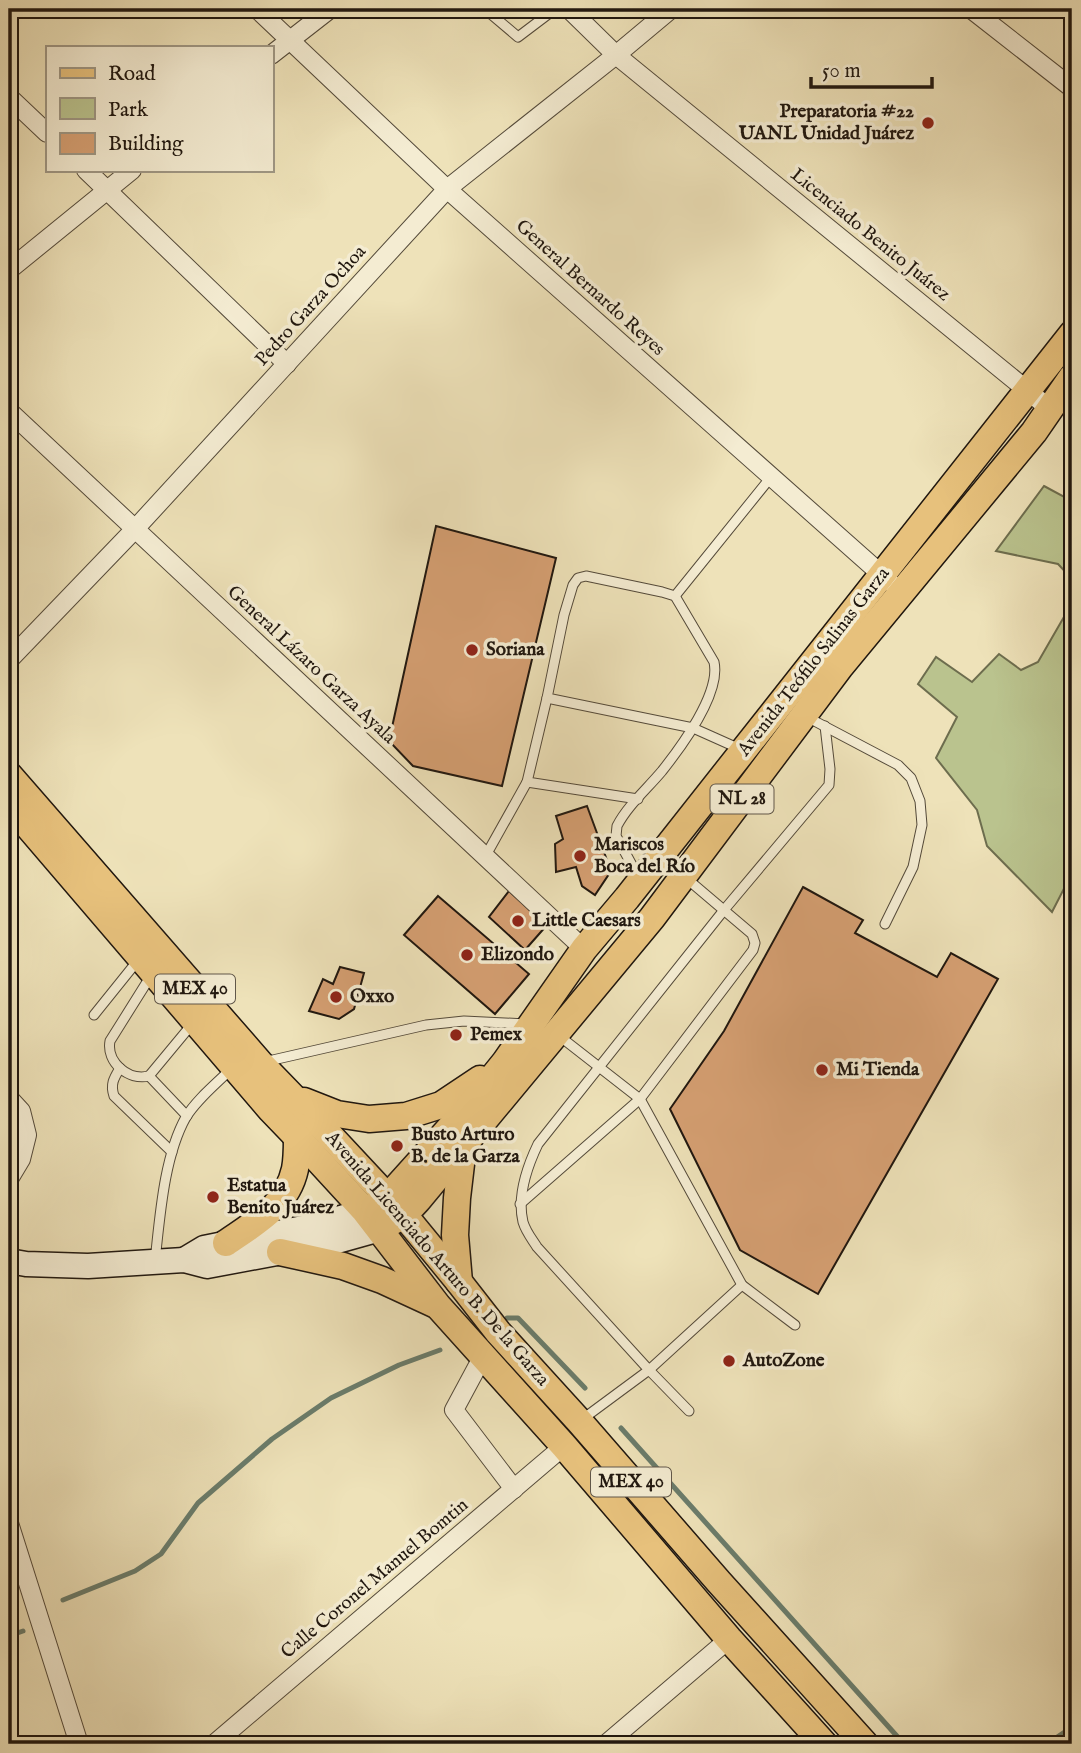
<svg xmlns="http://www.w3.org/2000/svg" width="1081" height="1753" font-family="'IM FELL English',serif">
<rect width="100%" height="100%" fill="#eee2b9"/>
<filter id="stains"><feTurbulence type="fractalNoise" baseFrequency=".00286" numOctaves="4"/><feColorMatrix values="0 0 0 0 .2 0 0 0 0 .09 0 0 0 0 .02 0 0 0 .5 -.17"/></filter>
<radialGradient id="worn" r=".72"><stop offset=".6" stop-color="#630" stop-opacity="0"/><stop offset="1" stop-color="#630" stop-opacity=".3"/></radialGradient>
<g fill="#bac38e" stroke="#6d6d4e" stroke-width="2">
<path d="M1044 486 1072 501V579L1058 564 996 551Z"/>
<path d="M1072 603V873L1052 912 987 846 977 810 936 758 957 717 918 684 936 657 972 682 999 654 1021 670 1038 662Z"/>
</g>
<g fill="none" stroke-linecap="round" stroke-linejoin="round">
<g stroke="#6a7c6b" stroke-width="5">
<path d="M507 1318H518L585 1388"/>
<path d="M621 1428 904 1744"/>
<path d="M63 1600 135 1571 161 1554 198 1503 272 1439 331 1398 399 1365 440 1350"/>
<path d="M9 1636 23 1631"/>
<path d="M1047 1744 1072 1727"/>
</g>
</g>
<g fill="#d59f72" stroke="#20170f" stroke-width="2">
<path d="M436 526 556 558 502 786 413 766 389 741Z"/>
<path d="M587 806 611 871 595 895 582 886 576 867 556 872 555 844 563 839 556 816Z"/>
<path d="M803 887 863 920 855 933 937 977 951 953 998 979 818 1294 740 1250 670 1109 724 1031Z"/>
<path d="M509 891 547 925 525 950 489 917Z"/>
<path d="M438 896 529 974 495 1014 404 935Z"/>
<path d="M340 967 364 973 354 1009 339 1019 309 1011 323 979 333 984Z"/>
</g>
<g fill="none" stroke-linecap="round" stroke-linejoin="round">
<defs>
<g id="lane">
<path d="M485 9 518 37 555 9"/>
<path d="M675 596 771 477"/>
<path d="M547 698 527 782 638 799"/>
<path d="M805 716 898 765 911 778 920 801 922 825 913 867 885 924"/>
<path d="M485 857 527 782"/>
<path d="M638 876 616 836 617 826C628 805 647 789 662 771 681 747 721 693 714 662L675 596 662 592 586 576 578 578 573 585 564 615 547 698 693 728 740 749"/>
<path d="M152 974 110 1041C106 1062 128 1081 149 1076L187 1116"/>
<path d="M94 1015 139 959"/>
<path d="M558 1035 640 1099 742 1285 795 1325"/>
<path d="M264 1062 426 1025 464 1021 526 1024"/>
<path d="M120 1068C114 1078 110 1084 114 1096L172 1152"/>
<path d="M149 1076 193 1023"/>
<path d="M520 1204 640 1099 753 950 755 943 752 934 686 878"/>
<path d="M155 1261C160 1216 164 1156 186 1117 197 1099 216 1084 231 1069"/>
<path d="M689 1411 649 1370 537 1247C532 1239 526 1232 523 1222 517 1197 527 1167 538 1144L724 910 829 785 830 769 825 726"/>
<path d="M580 1421 649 1370 742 1285"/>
</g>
<g id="street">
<path d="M257 9 447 189 890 582"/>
<path d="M569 9 616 55 1050 409"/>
<path d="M971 9 1072 88"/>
<path d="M271 55 330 9"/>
<path d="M9 97 47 133"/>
<path d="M86 170 287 364"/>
<path d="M9 270 132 170"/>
<path d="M9 411 584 949"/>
<path d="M9 660 135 529 447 189 616 55 671 9"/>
<path d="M9 1098 21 1111 27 1135 21 1159 9 1179"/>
<path d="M483 1356 454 1410 514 1489"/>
<path d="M9 1523 79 1744"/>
<path d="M214 1744 564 1446"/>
<path d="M606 1744 729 1639"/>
</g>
<g id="secondary">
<path d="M184 1260 204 1248 313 1226 365 1211"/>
<path d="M9 1261 26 1264 88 1266 184 1260 207 1266 330 1243 380 1229"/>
</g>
<g id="primary">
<path d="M9 775 260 1063 322 1127 404 1215 459 1282 498 1332 579 1421 719 1582 865 1744"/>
<path d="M9 804 271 1110 297 1137 365 1211 438 1306 564 1446 729 1639 824 1744"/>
<path d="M304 1101 337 1114 369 1119 406 1116 441 1105 480 1079"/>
<path d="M374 1206 387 1198 468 1108 505 1062 584 949 627 898 1072 334"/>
<path d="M388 1224 404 1215 418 1200 652 918 840 667 1034 432 1072 377"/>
<path d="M226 1243C255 1223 287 1206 295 1169 297 1159 297 1147 297 1137"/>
<path d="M280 1252 343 1266 382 1280 434 1304"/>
<path d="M459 1282 455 1235 457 1198 463 1147"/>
</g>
</defs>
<use href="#lane" stroke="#544a3a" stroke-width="11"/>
<use href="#street" stroke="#544a3a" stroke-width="20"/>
<use href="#secondary" stroke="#20170f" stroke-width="27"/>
<use href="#primary" stroke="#20170f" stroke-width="29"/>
<use href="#lane" stroke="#f4ecd2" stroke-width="9"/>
<use href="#street" stroke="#f4ecd2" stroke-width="18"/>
<use href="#secondary" stroke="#f4ecd2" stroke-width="24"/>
<use href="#primary" stroke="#e7c17c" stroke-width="26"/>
</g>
<g fill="#8f2418" stroke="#f4ecd2" stroke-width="2.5">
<circle cx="928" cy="123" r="7"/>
<circle cx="472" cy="650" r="7"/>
<circle cx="580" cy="856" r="7"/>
<circle cx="518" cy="921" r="7"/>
<circle cx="467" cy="955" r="7"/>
<circle cx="336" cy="997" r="7"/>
<circle cx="456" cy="1035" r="7"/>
<circle cx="822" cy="1070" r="7"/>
<circle cx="397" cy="1146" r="7"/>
<circle cx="213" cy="1197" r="7"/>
<circle cx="729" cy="1361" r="7"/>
</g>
<g text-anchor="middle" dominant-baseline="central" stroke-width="7" stroke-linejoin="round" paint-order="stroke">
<g fill="#f4ecd2" stroke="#60574a" stroke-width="2">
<rect x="710.5" y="784.5" width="63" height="29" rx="5"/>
<rect x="155" y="974.5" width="80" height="29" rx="5"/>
<rect x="591" y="1467.5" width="80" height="29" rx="5"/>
</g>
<g font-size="18" font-weight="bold" fill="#20170f">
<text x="742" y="799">NL 28</text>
<text x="195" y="989">MEX 40</text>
<text x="631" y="1482">MEX 40</text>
</g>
<g font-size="19" font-weight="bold" fill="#20170f" stroke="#f4ecd2" text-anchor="start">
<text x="914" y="112" text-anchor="end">Preparatoria #22<tspan x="914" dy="22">UANL Unidad Juárez</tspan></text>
<text x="486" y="650">Soriana</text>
<text x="594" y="845">Mariscos<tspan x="594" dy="22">Boca del Río</tspan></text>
<text x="532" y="921">Little Caesars</text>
<text x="481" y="955">Elizondo</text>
<text x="350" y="997">Oxxo</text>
<text x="470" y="1035">Pemex</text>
<text x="836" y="1070">Mi Tienda</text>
<text x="411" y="1135">Busto Arturo<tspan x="411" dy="22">B. de la Garza</tspan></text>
<text x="227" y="1186">Estatua<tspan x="227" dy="22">Benito Juárez</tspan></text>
<text x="743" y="1361">AutoZone</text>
</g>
<g font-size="19" fill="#20170f" stroke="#f4ecd2">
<text transform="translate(870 235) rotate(39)">Licenciado Benito Juárez</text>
<text transform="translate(590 288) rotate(42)">General Bernardo Reyes</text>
<text transform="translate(311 306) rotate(-48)">Pedro Garza Ochoa</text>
<text transform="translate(814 662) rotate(-52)">Avenida Teófilo Salinas Garza</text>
<text transform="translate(311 665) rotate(43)">General Lázaro Garza Ayala</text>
<text transform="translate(437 1259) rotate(49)">Avenida Licenciado Arturo B. De la Garza</text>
<text transform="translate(375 1579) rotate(-40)">Calle Coronel Manuel Bomtin</text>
</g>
</g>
<rect width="1081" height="1753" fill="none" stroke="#eee2b9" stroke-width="35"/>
<rect x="10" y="10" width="1060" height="1732" fill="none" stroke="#20170f" stroke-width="3.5"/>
<rect x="18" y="18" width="1046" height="1718" fill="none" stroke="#20170f" stroke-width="2"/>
<rect x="46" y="46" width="228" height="126" fill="#f4ecd2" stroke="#9f9784" stroke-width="2"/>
<rect x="60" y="68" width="35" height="10" fill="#e7c17c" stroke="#9f9784" stroke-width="2"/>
<text x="108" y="80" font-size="21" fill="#20170f">Road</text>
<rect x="60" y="98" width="35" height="21" fill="#bac38e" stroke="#9f9784" stroke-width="2"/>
<text x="108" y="116" font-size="21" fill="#20170f">Park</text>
<rect x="60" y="133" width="35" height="21" fill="#d59f72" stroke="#9f9784" stroke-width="2"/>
<text x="108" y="150" font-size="21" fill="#20170f">Building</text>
<path d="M811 77v10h121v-10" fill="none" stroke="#20170f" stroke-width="3.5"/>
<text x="822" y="77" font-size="21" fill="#20170f" stroke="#f4ecd2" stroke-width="5" paint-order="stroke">50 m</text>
<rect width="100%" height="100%" filter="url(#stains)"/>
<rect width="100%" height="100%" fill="url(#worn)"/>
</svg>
